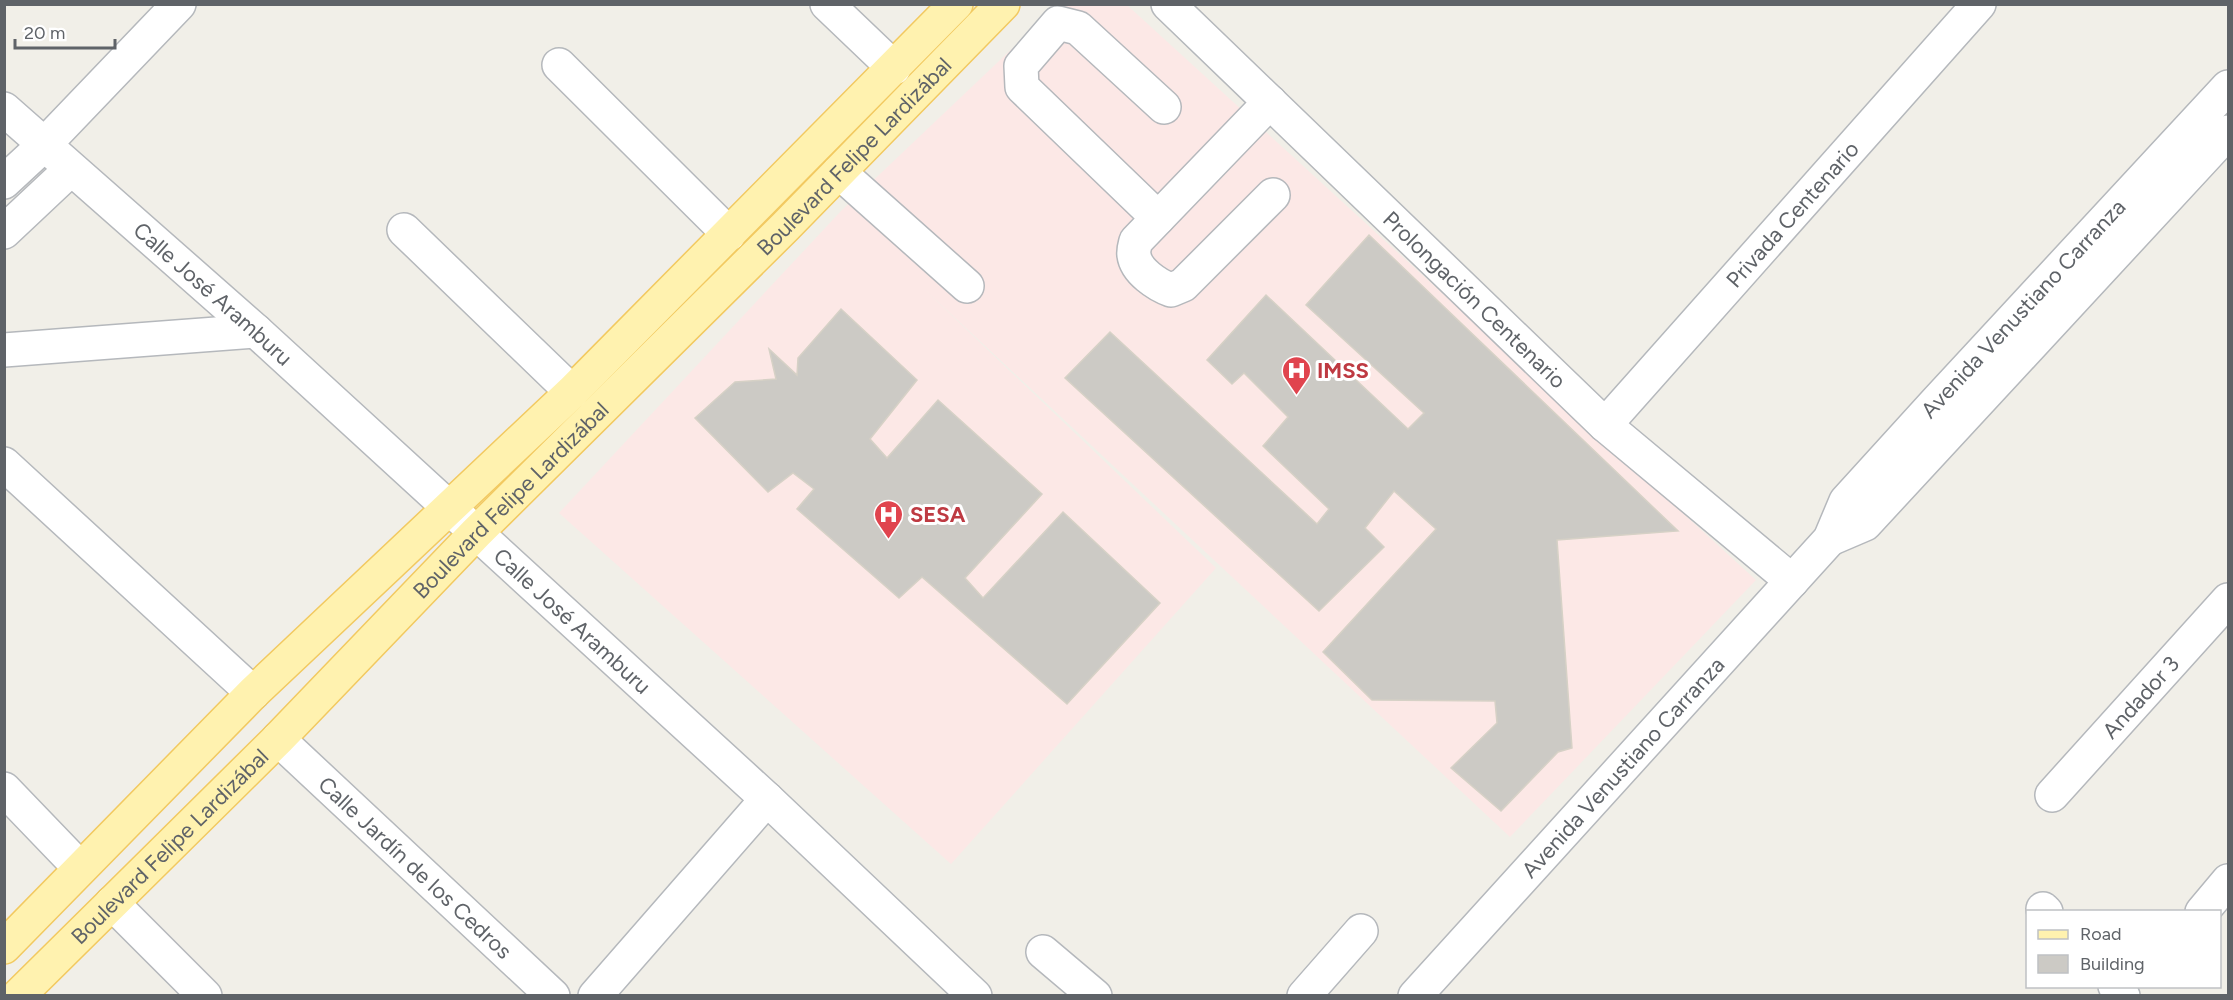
<svg xmlns="http://www.w3.org/2000/svg" width="2233" height="1000" font-family="Figtree,sans-serif">
<rect width="100%" height="100%" fill="#f1efe8"/>
<path fill="#fce8e6" d="M1058 5H1127L1756 580 1510 837 921 286 1216 568 951 864 559 513 841 211Z"/>
<g fill="#cccac5" stroke="#d6d1c6" stroke-width="1.5">
<path d="M1369 235 1678 531 1557 540 1572 748 1558 752 1501 811 1451 768 1497 723 1495 701 1372 700 1323 652 1436 529 1394 491 1365 528 1384 547 1319 611 1065 378 1110 332 1317 524 1329 509 1263 446 1288 417 1244 373 1232 384 1207 360 1266 295 1408 429 1424 413 1306 305Z"/>
<path d="M841 309 917 380 870 439 887 458 938 400 1042 494 965 578 983 598 1063 512 1160 603 1067 704 922 577 899 598 797 509 814 489 793 473 768 492 695 418 735 382 776 379 769 349 797 375 798 358Z"/>
</g>
<g fill="none" stroke-linecap="round" stroke-linejoin="round">
<defs>
<g id="minor">
<path d="M827 4 894 68"/>
<path id="s1" d="M1168 4 1605 425 1792 581"/>
<path d="M559 65 729 234"/>
<path d="M1270 102 1136 241C1135 245 1133 251 1134 255 1136 271 1157 285 1171 290L1183 285 1273 195"/>
<path id="s2" d="M4 109 256 331 767 799 975 996"/>
<path d="M839 172 967 286"/>
<path d="M4 182 44 145 179 4"/>
<path d="M1158 218 1022 87 1021 66 1058 23 1078 28 1164 107"/>
<path d="M404 230 572 392"/>
<path d="M4 232 71 169"/>
<path d="M4 350 256 331"/>
<path id="s3" d="M1605 425 1979 4"/>
<path d="M4 464 253 693"/>
<path d="M1830 539 1865 524 2228 132"/>
<path id="s4" d="M278 739 553 996"/>
<path d="M4 789 80 868"/>
<path id="s5" d="M2052 795 2228 600"/>
<path d="M112 903 205 996"/>
<path d="M2043 909 2046 912"/>
<path d="M2202 912 2228 881"/>
<path d="M1043 952 1095 996"/>
<path d="M2115 986 2123 996"/>
<path d="M595 996 767 799"/>
<path d="M1304 996 1361 931"/>
<path id="s6" d="M1415 996 1830 539 1846 501 1936 402 2228 87"/>
</g>
<g id="major">
<path d="M4 947 253 693 572 392 956 4"/>
<path id="s7" d="M18 996 278 739 476 533 785 227 1003 4"/>
</g>
</defs>
<use href="#minor" stroke="#b5b8bc" stroke-width="36"/>
<use href="#major" stroke="#f2c960" stroke-width="36"/>
<use href="#minor" stroke="#fff" stroke-width="33"/>
<use href="#major" stroke="#fff2af" stroke-width="33"/>
</g>
<defs>
<symbol id="hospital-pin" viewBox="-11 -11 22 30"><path d="M0 17L-7.5 6A9.5 9.5 0 1 1 7.5 6Z" fill="#e0444e" stroke="#fff"/><path d="M-5-5h3v3.5h4V-5h3V5h-3V1.5h-4V5h-3Z" fill="#fff"/></symbol>
</defs>
<g fill-rule="evenodd">
<use href="#hospital-pin" x="1280" y="354" width="33" height="45"/>
<use href="#hospital-pin" x="872" y="498" width="33" height="45"/>
</g>
<g text-anchor="middle" dominant-baseline="central" stroke-width="6" stroke-linejoin="round" paint-order="stroke">
<g font-size="22" fill="#5f6368" stroke="#fff">
<text stroke="none"><textPath href="#s7" startOffset="1185">Boulevard Felipe Lardizábal</textPath></text>
<text stroke="none"><textPath href="#s3" startOffset="282">Privada Centenario</textPath></text>
<text stroke="none"><textPath href="#s2" startOffset="279">Calle José Aramburu</textPath></text>
<text stroke="none"><textPath href="#s1" startOffset="426">Prolongación Centenario</textPath></text>
<text stroke="none"><textPath href="#s6" startOffset="920">Avenida Venustiano Carranza</textPath></text>
<text stroke="none"><textPath href="#s7" startOffset="699">Boulevard Felipe Lardizábal</textPath></text>
<text stroke="none"><textPath href="#s2" startOffset="765">Calle José Aramburu</textPath></text>
<text stroke="none"><textPath href="#s5" startOffset="132">Andador 3</textPath></text>
<text stroke="none"><textPath href="#s6" startOffset="309">Avenida Venustiano Carranza</textPath></text>
<text stroke="none"><textPath href="#s7" startOffset="213">Boulevard Felipe Lardizábal</textPath></text>
<text stroke="none"><textPath href="#s4" startOffset="188">Calle Jardín de los Cedros</textPath></text>
</g>
<g font-size="22" font-weight="bold" fill="#be3a42" stroke="#fff" text-anchor="start">
<text x="1317" y="370">IMSS</text>
<text x="910" y="514">SESA</text>
</g>
</g>
<rect width="2233" height="1000" fill="none" stroke="#5f6368" stroke-width="12"/>
<rect x="2026" y="910" width="195" height="78" fill="#ffffff" stroke="#bfc1c3" stroke-width="1.5"/>
<rect x="2038" y="930" width="30" height="9" fill="#fff2af" stroke="#bfc1c3" stroke-width="1.5"/>
<text x="2080" y="940" font-size="18" fill="#5f6368">Road</text>
<rect x="2038" y="955" width="30" height="18" fill="#cccac5" stroke="#bfc1c3" stroke-width="1.5"/>
<text x="2080" y="970" font-size="18" fill="#5f6368">Building</text>
<path d="M15 39v9h100v-9" fill="none" stroke="#5f6368" stroke-width="3"/>
<text x="24" y="39" font-size="18" fill="#5f6368" stroke="#ffffff" stroke-width="4.5" paint-order="stroke">20 m</text>
</svg>
